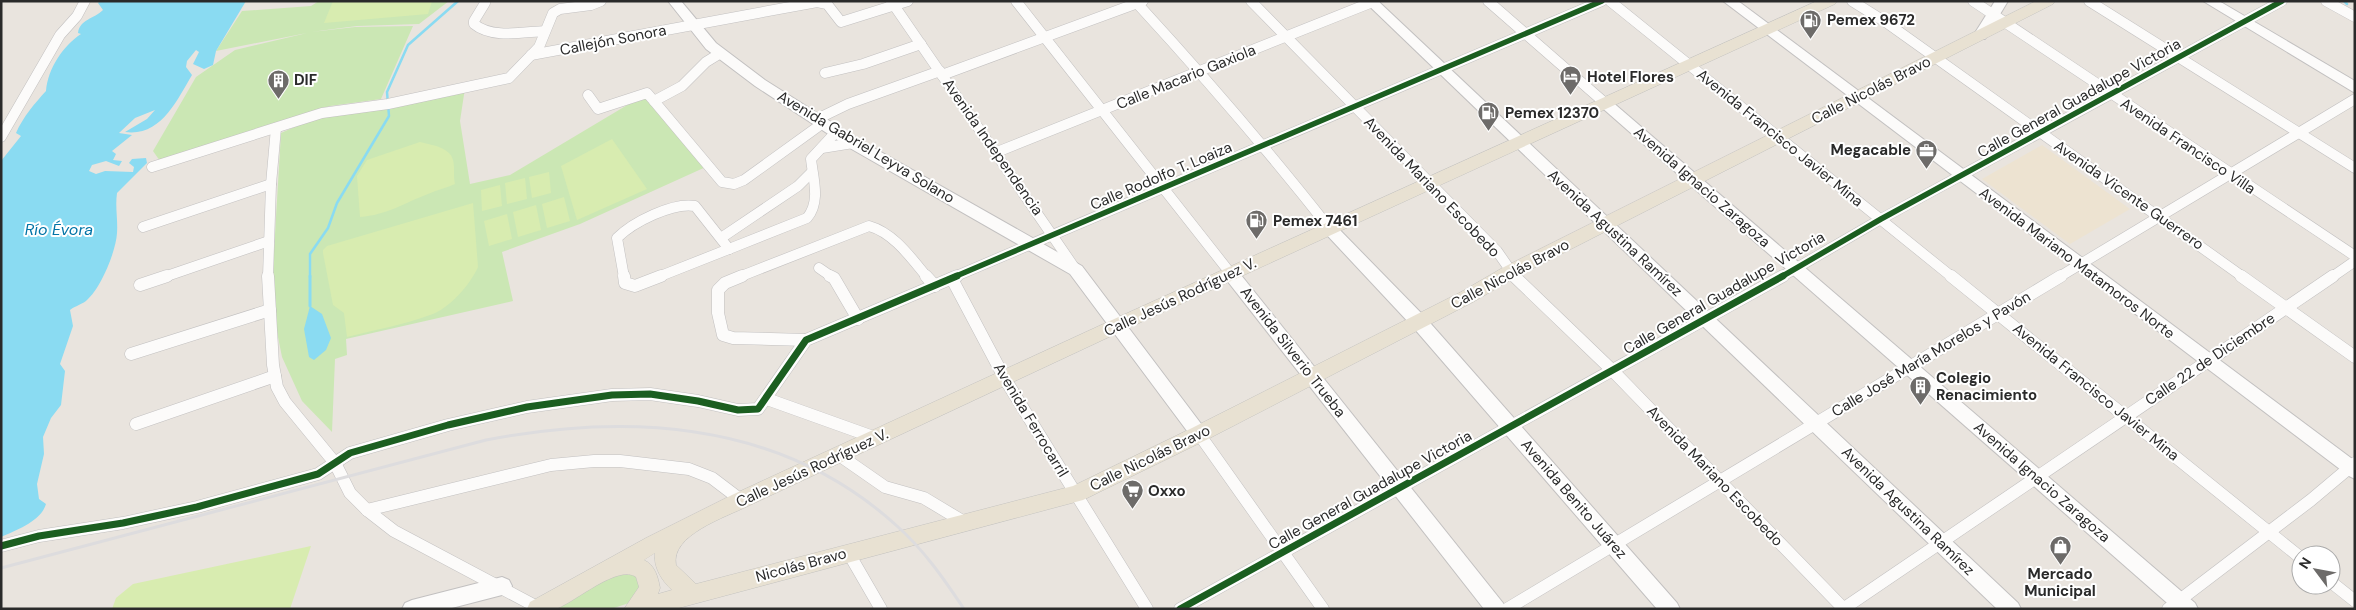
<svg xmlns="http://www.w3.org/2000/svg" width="2356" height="610" font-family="'DM Sans',sans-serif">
<rect width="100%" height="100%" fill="#e9e4de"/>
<path fill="#ede3d1" d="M2042 145 2130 209 2070 244 1982 179Z"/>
<g fill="#cbe7b4">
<path d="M319 1H449L419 24 357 26 311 32 355 27 413 26 381 99 330 106 160 161 153 151 196 77 235 50 307 33 216 51 242 11 311 6Z"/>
<path d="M465 88 460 121 470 184 510 175 644 95 708 166 580 224 502 252 513 301 346 339 347 355 335 359 332 432 302 401 282 357 271 302 281 133 328 112Z"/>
<path d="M629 570 642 581 632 602 611 609H551L616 571Z"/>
</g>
<g fill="#d8ecb0">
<path d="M333 1H432L428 14 324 23Z"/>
<path d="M612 139 647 189 577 220 561 166Z"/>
<path d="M420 142C431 145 450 147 453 160 455 168 453 176 455 184 446 188 437 190 428 194 404 203 387 215 360 217L357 176 367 160Z"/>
<path d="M549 172 551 193 532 198 529 177Z"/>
<path d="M525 178 527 199 507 204 505 183Z"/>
<path d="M500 185 502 206 482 211 481 190Z"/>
<path d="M564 197 570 221 547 228 542 204Z"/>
<path d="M473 203 478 267C470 285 449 309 430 315 403 325 374 330 347 337L344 313 333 305 323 253V250L327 246Z"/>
<path d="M536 205 541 230 518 237 513 212Z"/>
<path d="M507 214 512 239 489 246 484 221Z"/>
<path d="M311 546 290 609H112L116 598 133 584Z"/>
</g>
<g fill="#8adbf2">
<path d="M100 1H246L216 51 213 65 204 69 193 64 199 52 196 50 187 61 186 67 192 75C177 100 161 137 125 132L147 119 155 110 135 118 119 133 132 135 112 151 116 154 113 160 122 161 119 166 106 161 92 165 89 171 96 174 105 171 133 172 134 167 129 163 132 159 146 158 147 163 117 193C115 207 118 220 117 233 116 251 101 288 87 300 83 304 75 306 70 310L73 326 60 364 65 371 61 405 51 418 43 437 44 454 37 484 39 499 46 504C41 521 17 530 1 537V161L21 136 16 133C23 117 35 103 46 91 48 68 63 46 81 34L78 33C80 19 94 19 103 10L98 3Z"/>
<path d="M310 306 322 314 331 338 326 350 314 360 309 357 304 329Z"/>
</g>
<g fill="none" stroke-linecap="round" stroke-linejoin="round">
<g stroke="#8adbf2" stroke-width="2.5">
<path d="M2344 1 2347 4"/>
<path d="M310 277V254L328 228 337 203 389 116 387 92 408 45 458 1"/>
</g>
<path stroke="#8adbf2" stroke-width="3" d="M310 276V306"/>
<defs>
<g id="street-far1">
<path d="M891 1 1076 270"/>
<path d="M1016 1 1231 274"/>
<path d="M1135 1C1203 75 1268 150 1330 229"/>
<path d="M1251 1 1497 251 1515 277"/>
<path d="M1488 1 1605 103"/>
<path d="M1610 1 1952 277"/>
<path d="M1852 1 1887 23 2243 277"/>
<path d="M1973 1 2355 256"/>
<path d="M2089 1 2355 168"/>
<path d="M2326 1 2355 17"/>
<path d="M485 3 474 21V24C492 39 523 32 545 31"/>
<path d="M719 54 706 62 682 86 654 101 722 182 734 184 744 180 823 123"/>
<path d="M531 55 817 2 827 4 841 22 908 1"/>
<path d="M825 73 863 64 921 44"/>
<path d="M942 75 1143 1"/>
<path d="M588 95 598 109 647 93 654 101"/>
<path d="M817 119 848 104 940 71"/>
<path d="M1 137 60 35 77 16 85 1"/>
<path d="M822 148 853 143"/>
<path d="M997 152 1375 1"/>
<path d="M152 167 322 113 388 104 509 78 539 47 553 13 560 9 591 5 601 1"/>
<path d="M143 227 271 184"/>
<path d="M721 238 798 186 812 172"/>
<path d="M729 249 807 218C821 202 813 178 811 159L836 132"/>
<path d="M819 268 832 277"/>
<path d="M164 277 269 241"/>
<path d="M268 277 271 184 276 128"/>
<path d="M624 277 617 238C633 222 673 202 695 206L729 249"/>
<path d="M658 277 729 249"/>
<path d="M739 277 869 226C894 233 911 258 927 277"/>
<path d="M954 277 1602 1"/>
<path d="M1781 277 1881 219 2282 1"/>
<path d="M2059 277 2355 99"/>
<path d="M2332 277 2355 261"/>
</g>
<g id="street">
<path d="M268 276 273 365 277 387 285 402 335 463 350 493 367 510 394 531 539 608"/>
<path d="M624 276 625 283 635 286 661 276"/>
<path d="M742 276 725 283 718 290V313L723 335 733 338 806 340"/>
<path d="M830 276 834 278 858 319"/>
<path d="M926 276 935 286"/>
<path d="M1514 276 1613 371 1844 609"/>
<path d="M1951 276 2301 558"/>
<path d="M2241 276 2355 357"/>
<path d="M952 279 1005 379 1147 609"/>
<path d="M140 285 167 276"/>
<path d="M131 354 270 310"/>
<path d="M767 399 876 438"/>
<path d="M136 424 275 376"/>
<path d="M1199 434 1323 609"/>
<path d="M839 455 885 487 924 498 964 522"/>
<path d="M367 510 551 465 594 461H620L689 469 712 478 741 500"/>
<path d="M1 546 39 536 123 523 197 507 318 474 350 453 448 425 527 407 612 395 650 394 698 401 738 410 758 409 806 340 957 276"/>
<path d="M848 552 881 609"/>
<path d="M2331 582 2355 601"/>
<path d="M1180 609 1783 276"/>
<path d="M1507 609 2061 276"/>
<path d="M1843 609 2333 276"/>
<path d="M2168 609 2311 500 2355 463"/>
</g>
<g id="secondary">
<path d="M668 1H681L716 43 765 80 858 139 1082 266 1205 429 1208 434 1205 439 1199 441 1193 439 1070 274 848 147 755 86 706 49Z"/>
<path d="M1364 1H1378L2018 603 2021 609H1997Z"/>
<path d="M1723 1H1738L2355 461V479L2349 476Z"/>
<path d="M1995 1H2008L1985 39H1975L1973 36Z"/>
<path d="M2203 1H2219L2355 81V93Z"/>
<path d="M1605 98 1610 100 2195 603 2198 609H2174L1600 106 1598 103 1600 100Z"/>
<path d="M1330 223 1335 225 1424 316 1677 603 1680 609H1657L1412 326 1325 233 1322 229 1325 225Z"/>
<path d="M1231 268 1237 270 1503 603 1506 609H1484L1225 278 1223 274 1225 270Z"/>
<path d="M502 577 509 580 512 586 509 592 502 595 448 609H402L405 603 412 600Z"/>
</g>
<path id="primary" d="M1817 1H1837L1835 4 1124 330 748 506C726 517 670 535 676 565L696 584 1073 486 1192 428 1461 292 1504 267 2036 1H2055L2053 4 1516 277 1473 302 1206 440 1083 500 675 609H624L639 587 636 577C619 564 576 601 558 608 550 610 536 609 527 609L530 602 646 538 734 494 1112 320ZM655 553C653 567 662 581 672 590L658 594 660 588C658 577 655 565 644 560Z"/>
</defs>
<use href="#street-far1" stroke="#c2c0c0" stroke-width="11"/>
<use href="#street" stroke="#c2c0c0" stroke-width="13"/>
<use href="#secondary" stroke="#c2c0c0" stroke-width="2"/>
<use href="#primary" stroke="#c4c3c0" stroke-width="1"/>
<use href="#street-far1" stroke="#fcfbfa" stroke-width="10"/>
<use href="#street" stroke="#fcfbfa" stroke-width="12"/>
<use href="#secondary" fill="#fcfbfa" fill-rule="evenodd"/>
<use href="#primary" fill="#e8e1d2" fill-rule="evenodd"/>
<path stroke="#dddcde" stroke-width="3" d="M1 568 486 440C632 412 783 422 897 526 924 550 944 579 964 609"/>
<defs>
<g id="cycleway-far1">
<path d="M954 277 1602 1"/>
<path d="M1781 277 1881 219 2282 1"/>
</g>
<g id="cycleway">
<path d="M1 546 39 536 123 523 197 507 318 474 350 453 448 425 527 407 612 395 650 394 698 401 738 410 758 409 806 340 957 276"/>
<path d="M1180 609 1783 276"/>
</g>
</defs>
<use href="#cycleway-far1" stroke="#fff" stroke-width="8"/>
<use href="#cycleway" stroke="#fff" stroke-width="10"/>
<use href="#cycleway-far1" stroke="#1b5e20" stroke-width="5.5"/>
<use href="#cycleway" stroke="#1b5e20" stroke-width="7"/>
</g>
<defs>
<symbol id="fuel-pin" viewBox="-11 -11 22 30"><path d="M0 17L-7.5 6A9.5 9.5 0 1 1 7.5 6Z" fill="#6d6b69" stroke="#fff"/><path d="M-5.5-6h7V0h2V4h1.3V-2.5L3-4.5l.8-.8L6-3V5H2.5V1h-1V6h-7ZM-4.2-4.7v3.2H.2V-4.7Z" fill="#fff"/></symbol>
<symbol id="hotel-pin" viewBox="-11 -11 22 30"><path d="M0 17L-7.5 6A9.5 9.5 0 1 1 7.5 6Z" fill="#6d6b69" stroke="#fff"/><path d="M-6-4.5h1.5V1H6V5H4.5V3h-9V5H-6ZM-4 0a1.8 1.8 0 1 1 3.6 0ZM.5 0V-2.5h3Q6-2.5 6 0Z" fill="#fff"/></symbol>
<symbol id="building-pin" viewBox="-11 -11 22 30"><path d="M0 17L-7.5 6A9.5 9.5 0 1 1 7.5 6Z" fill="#6d6b69" stroke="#fff"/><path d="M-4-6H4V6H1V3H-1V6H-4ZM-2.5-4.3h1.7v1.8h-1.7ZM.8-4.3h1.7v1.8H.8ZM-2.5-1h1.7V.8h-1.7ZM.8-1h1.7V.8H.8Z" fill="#fff"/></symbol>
<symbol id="office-pin" viewBox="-11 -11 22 30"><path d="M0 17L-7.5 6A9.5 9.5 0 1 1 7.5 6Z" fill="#6d6b69" stroke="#fff"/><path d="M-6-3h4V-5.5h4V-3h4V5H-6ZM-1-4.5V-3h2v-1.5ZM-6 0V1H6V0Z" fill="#fff"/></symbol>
<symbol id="supermarket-pin" viewBox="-11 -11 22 30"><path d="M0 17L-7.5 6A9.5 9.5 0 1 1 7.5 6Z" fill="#6d6b69" stroke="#fff"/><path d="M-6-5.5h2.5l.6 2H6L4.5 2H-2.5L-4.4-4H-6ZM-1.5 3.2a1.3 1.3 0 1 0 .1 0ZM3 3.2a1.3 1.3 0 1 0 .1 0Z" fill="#fff"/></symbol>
<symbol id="shop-pin" viewBox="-11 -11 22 30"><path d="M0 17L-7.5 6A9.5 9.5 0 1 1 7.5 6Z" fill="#6d6b69" stroke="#fff"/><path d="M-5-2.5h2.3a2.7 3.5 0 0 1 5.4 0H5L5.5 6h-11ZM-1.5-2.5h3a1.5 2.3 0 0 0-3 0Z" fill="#fff"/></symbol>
</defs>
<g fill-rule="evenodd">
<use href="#fuel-pin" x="1798" y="8" width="25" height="34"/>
<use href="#hotel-pin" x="1558" y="64" width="25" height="34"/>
<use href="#building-pin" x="266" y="68" width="25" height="34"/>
<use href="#fuel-pin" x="1476" y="100" width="25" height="34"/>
<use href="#office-pin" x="1914" y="138" width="25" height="34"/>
<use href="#fuel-pin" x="1244" y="208" width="25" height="34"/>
<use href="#building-pin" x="1908" y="374" width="25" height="34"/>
<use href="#supermarket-pin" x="1120" y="478" width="25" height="34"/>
<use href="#shop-pin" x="2048" y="534" width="25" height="34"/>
</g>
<g text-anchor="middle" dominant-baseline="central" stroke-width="4" stroke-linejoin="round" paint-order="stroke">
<g font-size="15" font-weight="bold" fill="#2a2a2a" stroke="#fff" text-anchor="start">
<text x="1827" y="20">Pemex 9672</text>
<text x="1587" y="77">Hotel Flores</text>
<text x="294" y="80">DIF</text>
<text x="1505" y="113">Pemex 12370</text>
<text x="1911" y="150" text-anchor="end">Megacable</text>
<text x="1273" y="221">Pemex 7461</text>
<text x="1936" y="378">Colegio<tspan x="1936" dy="17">Renacimiento</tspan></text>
<text x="1148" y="491">Oxxo</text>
<text x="2060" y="574" text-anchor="middle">Mercado<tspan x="2060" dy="17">Municipal</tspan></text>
</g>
<g font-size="15" fill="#2a2a2a" stroke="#fff">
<text transform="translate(613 40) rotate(-11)">Callejón Sonora</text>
<text transform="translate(1186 77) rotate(-22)">Calle Macario Gaxiola</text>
<text transform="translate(1871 90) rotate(-27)">Calle Nicolás Bravo</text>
<text transform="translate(2079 98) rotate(-29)">Calle General Guadalupe Victoria</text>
<text transform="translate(1780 138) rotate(39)">Avenida Francisco Javier Mina</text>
<text transform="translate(2188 146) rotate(34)">Avenida Francisco Villa</text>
<text transform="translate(866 147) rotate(31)">Avenida Gabriel Leyva Solano</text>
<text transform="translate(993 147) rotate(55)">Avenida Independencia</text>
<text transform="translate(1161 176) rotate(-23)">Calle Rodolfo T. Loaiza</text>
<text transform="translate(1432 187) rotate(46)">Avenida Mariano Escobedo</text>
<text transform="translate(1702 187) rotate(41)">Avenida Ignacio Zaragoza</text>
<text transform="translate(2129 195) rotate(35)">Avenida Vicente Guerrero</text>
<text transform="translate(1615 233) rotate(43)">Avenida Agustina Ramírez</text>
<text transform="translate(2077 263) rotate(37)">Avenida Mariano Matamoros Norte</text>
<text transform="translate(1510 274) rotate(-28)">Calle Nicolás Bravo</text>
<text transform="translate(1724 293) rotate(-30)">Calle General Guadalupe Victoria</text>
<text transform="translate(1180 297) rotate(-25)">Calle Jesús Rodríguez V.</text>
<text transform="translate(1293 352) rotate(52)">Avenida Silverio Trueba</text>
<text transform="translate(1931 354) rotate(-31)">Calle José María Morelos y Pavón</text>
<text transform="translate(2210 359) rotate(-34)">Calle 22 de Diciembre</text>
<text transform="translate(2096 392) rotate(39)">Avenida Francisco Javier Mina</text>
<text transform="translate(1031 420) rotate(59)">Avenida Ferrocarril</text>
<text transform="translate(1150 458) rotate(-26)">Calle Nicolás Bravo</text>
<text transform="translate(812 468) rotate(-25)">Calle Jesús Rodríguez V.</text>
<text transform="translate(1715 476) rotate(46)">Avenida Mariano Escobedo</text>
<text transform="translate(2042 482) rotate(41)">Avenida Ignacio Zaragoza</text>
<text transform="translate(1370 490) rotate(-29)">Calle General Guadalupe Victoria</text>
<text transform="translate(1574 499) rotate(49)">Avenida Benito Juárez</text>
<text transform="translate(1908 511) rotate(44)">Avenida Agustina Ramírez</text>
<text transform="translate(801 565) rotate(-15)">Nicolás Bravo</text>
</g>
<g font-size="16" font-style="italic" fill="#0173a6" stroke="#fff">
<text x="59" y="229">Río Évora</text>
</g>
</g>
<rect width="2356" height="610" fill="none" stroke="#2a2a2a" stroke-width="5"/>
<g transform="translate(2316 570) rotate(302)"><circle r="24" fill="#ffffff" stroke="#aaaaaa"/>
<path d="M0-4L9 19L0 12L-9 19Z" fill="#6d6b69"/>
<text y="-8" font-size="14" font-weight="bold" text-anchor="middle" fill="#2a2a2a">N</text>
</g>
</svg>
